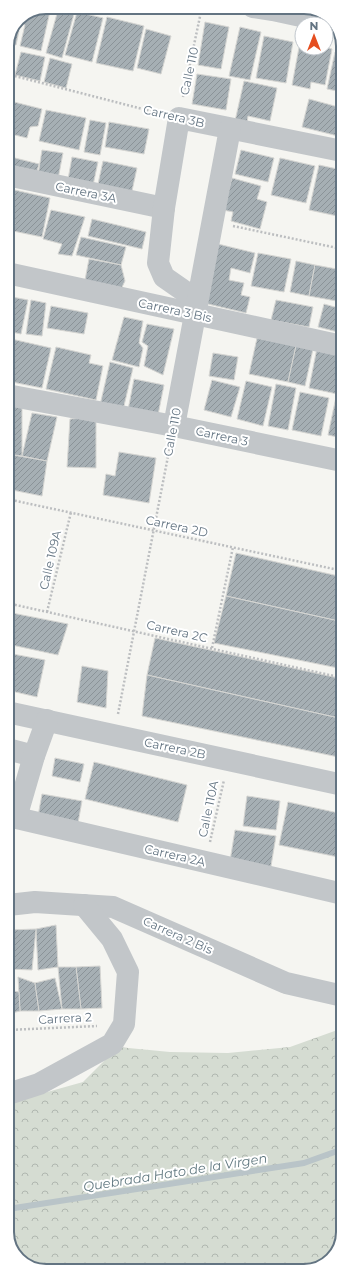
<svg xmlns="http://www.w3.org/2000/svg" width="350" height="1278" font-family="Montserrat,sans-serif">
<defs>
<pattern id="forest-crowns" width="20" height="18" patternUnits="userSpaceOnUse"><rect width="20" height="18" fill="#d5dcd2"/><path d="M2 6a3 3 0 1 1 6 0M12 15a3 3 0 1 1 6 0" fill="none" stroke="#b0b7b0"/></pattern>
<pattern id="building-hatch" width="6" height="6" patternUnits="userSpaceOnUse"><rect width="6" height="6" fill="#a6afb4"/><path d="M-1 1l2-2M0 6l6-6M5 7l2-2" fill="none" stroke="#8b9398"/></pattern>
</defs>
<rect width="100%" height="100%" fill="#f5f5f1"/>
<path fill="url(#forest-crowns)" d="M343 1028V1232L333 1257 312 1270 41 1271 20 1261 8 1240V1103L83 1082 118 1047 170 1052 228 1053 290 1047Z"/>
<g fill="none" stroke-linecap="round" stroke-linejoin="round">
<path stroke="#b9c4c8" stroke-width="6" d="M8 1209 304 1163 343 1149"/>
</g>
<g fill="url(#building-hatch)" stroke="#d6d6d3">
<path d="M46 7H51L41 51 20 46 25 25 17 23 19 18Z"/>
<path d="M58 10 74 14 62 58 46 53Z"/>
<path d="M77 12 103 18 92 62 65 55Z"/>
<path d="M107 17 144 26 133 71 96 63Z"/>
<path d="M205 22 229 27 221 69 198 65Z"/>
<path d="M240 27 261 32 250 80 229 76Z"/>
<path d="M146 29 171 36 161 74 137 68Z"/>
<path d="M14 30 19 31 16 45 8 44Z"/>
<path d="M264 36 293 42 286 83 256 78Z"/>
<path d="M300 42 302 43V48L326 47 332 49 325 85 311 82 310 89 292 85Z"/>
<path d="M21 52 45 57 40 81 15 75Z"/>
<path d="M335 52 342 53V92L327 89Z"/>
<path d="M50 58 72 64 66 88 44 82Z"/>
<path d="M197 74 231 79 226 110 192 104Z"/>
<path d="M244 81 277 88 270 121 248 116 247 123 235 121Z"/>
<path d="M309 99 342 108V137L302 127Z"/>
<path d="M10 101 42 109 38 126 30 127 27 138 7 133V112Z"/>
<path d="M46 110 86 118 79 150 39 141Z"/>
<path d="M90 120 106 123 100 155 84 152Z"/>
<path d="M109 122 149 129 144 154 105 147Z"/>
<path d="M42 150 63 153 58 179 38 175Z"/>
<path d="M241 150 274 158 268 182 235 174Z"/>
<path d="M7 156 39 164 35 178 7 171Z"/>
<path d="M72 157 98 162 92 190 67 185Z"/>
<path d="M280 158 315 166 306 203 271 195Z"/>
<path d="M103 161 137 168 130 200 96 193Z"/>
<path d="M319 165 342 170V217L309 210Z"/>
<path d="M232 178 261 186 257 199 267 202 260 229 231 221 233 212 223 210Z"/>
<path d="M7 189H10L7 201Z"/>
<path d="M10 189 50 198 42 237 13 231 15 223 7 221V201Z"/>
<path d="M51 210 85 217 72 256 58 254 62 244 43 239Z"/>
<path d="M92 219 146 232 142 249 88 236Z"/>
<path d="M81 237 126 247 121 265 76 255Z"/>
<path d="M218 244 255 253 250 273 231 268 229 280 244 283 241 295 250 297 246 313 204 303Z"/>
<path d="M258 253 291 259 284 292 251 286Z"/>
<path d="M89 259 121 265 125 281 121 289 85 280Z"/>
<path d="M296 261 315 265 309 296 290 292Z"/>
<path d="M315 265 342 270V302L309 296Z"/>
<path d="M7 296 28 300 21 334 7 331Z"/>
<path d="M31 300 46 303 42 336 26 334Z"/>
<path d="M276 300 313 307 309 327 271 320Z"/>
<path d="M324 304 342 309V333L318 327Z"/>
<path d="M51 306 88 313 84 334 47 328Z"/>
<path d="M124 317 143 321 139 343 143 348 139 367 112 360Z"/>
<path d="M147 324 174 329 163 375 144 366 148 346 142 342Z"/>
<path d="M7 338 51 348 42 388 7 381Z"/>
<path d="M257 338 296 346 288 382 249 374Z"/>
<path d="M296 346 313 349 305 386 288 382Z"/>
<path d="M56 347 91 355 89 363 103 366 96 400 46 389Z"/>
<path d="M317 348 342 353V395L309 388Z"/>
<path d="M213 353 238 357 234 380 209 376Z"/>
<path d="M110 362 133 368 123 410 100 405Z"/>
<path d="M134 379 164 385 158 415 128 410Z"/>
<path d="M212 380 240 387 231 417 204 410Z"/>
<path d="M246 381 272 387 263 426 237 419Z"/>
<path d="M276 384 296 388 288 430 268 426Z"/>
<path d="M300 392 329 398 321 436 292 430Z"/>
<path d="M336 397 342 398V438L328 435Z"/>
<path d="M22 401V456L7 454V404Z"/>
<path d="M32 413 57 417 47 461 22 456Z"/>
<path d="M96 417V468L67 467 70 419Z"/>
<path d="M119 452 156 458 149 503 103 495 106 474 115 476Z"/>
<path d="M7 454 47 461 42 496 7 489Z"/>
<path d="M236 553 343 577V622L226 596Z"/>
<path d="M226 596 343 622V669L214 643Z"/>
<path d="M7 612 68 624 58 655 7 644Z"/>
<path d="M155 638 343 679V719L147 675Z"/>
<path d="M7 653 45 660 37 697 7 690Z"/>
<path d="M82 666 108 671 106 708 77 702Z"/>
<path d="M147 675 343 719V758L142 716Z"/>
<path d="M55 758 84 764 80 782 52 776Z"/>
<path d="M94 762 187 785 178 822 85 799Z"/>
<path d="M42 794 82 801 78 823 38 816Z"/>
<path d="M247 796 280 801 276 830 243 826Z"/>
<path d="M288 802 343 814V858L279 845Z"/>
<path d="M235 830 276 836 270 872 230 861Z"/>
<path d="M56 925 58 967 38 970 36 929Z"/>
<path d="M36 929 32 970 8 969V930Z"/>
<path d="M100 966 102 1008 81 1009 76 967Z"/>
<path d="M58 967H76L81 1009H62Z"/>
<path d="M18 977 35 983 39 1011H20Z"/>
<path d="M55 978 62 1009 39 1011 35 983Z"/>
<path d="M8 990 19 992 20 1011 8 1014Z"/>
<path d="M8 1041H9L10 1079 8 1080Z"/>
</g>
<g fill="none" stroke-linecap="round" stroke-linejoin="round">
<g stroke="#bcbec0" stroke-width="2.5" stroke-dasharray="2 2" stroke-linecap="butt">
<path d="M7 74 158 113"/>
<path d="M183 97 202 7"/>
<path d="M233 226 342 249"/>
<path d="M7 499 343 571"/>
<path d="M7 603 343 678"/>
<path d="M47 612 71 512"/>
<path d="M212 648 233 547"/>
<path d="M118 714 170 446"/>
<path d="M210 842 224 780"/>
<path d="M8 1030 97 1026"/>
</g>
<g stroke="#c2c6c9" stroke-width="22">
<path d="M253 7 273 10 333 23"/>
<path d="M7 175 164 208"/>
<path d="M7 273 342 346"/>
<path d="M197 300 164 277 158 263 164 208 179 118 342 151"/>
<path d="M7 395 174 426 342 461"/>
<path d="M174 426 230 129"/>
<path d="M7 712 343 785"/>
<path d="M7 749 34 756"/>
<path d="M8 816 343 894"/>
<path d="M16 818 34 756 47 720"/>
<path d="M8 905 35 902 113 907 286 983 343 996"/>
<path d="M8 1094 39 1084 112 1044 124 1024 128 972 112 939 84 905"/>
</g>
</g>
<g text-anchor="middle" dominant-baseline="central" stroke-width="4" stroke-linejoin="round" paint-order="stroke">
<g font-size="12" fill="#637482" stroke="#fff">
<text transform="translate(189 71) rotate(-78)">Calle 110</text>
<text transform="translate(174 116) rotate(13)">Carrera 3B</text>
<text transform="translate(86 192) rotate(12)">Carrera 3A</text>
<text transform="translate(175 310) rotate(12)">Carrera 3 Bis</text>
<text transform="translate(172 432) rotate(-79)">Calle 110</text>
<text transform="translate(222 436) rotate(12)">Carrera 3</text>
<text transform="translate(177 526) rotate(12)">Carrera 2D</text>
<text transform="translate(50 560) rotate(-77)">Calle 109A</text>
<text transform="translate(177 631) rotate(13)">Carrera 2C</text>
<text transform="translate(175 748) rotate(12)">Carrera 2B</text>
<text transform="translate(208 809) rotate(-78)">Calle 110A</text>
<text transform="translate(175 855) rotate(13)">Carrera 2A</text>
<text transform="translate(178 935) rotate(24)">Carrera 2 Bis</text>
<text transform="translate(65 1018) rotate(-3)">Carrera 2</text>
</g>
<g font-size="13" font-style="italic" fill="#5f777f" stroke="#fff">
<text transform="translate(175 1172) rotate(-9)">Quebrada Hato de la Virgen</text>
</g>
</g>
<path d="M0 0H350V1278H0ZM46 14H304A32 32 0 0 1 336 46V1232A32 32 0 0 1 304 1264H46A32 32 0 0 1 14 1232V46A32 32 0 0 1 46 14Z" fill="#fff" fill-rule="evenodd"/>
<path fill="none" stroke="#637482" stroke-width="2" d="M46 14H304A32 32 0 0 1 336 46V1232A32 32 0 0 1 304 1264H46A32 32 0 0 1 14 1232V46A32 32 0 0 1 46 14Z"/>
<g transform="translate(314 36)"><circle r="19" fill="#ffffff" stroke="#c1c7cd"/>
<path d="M0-3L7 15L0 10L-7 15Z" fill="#e54e20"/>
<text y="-6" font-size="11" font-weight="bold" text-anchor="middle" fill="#637482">N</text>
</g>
</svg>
